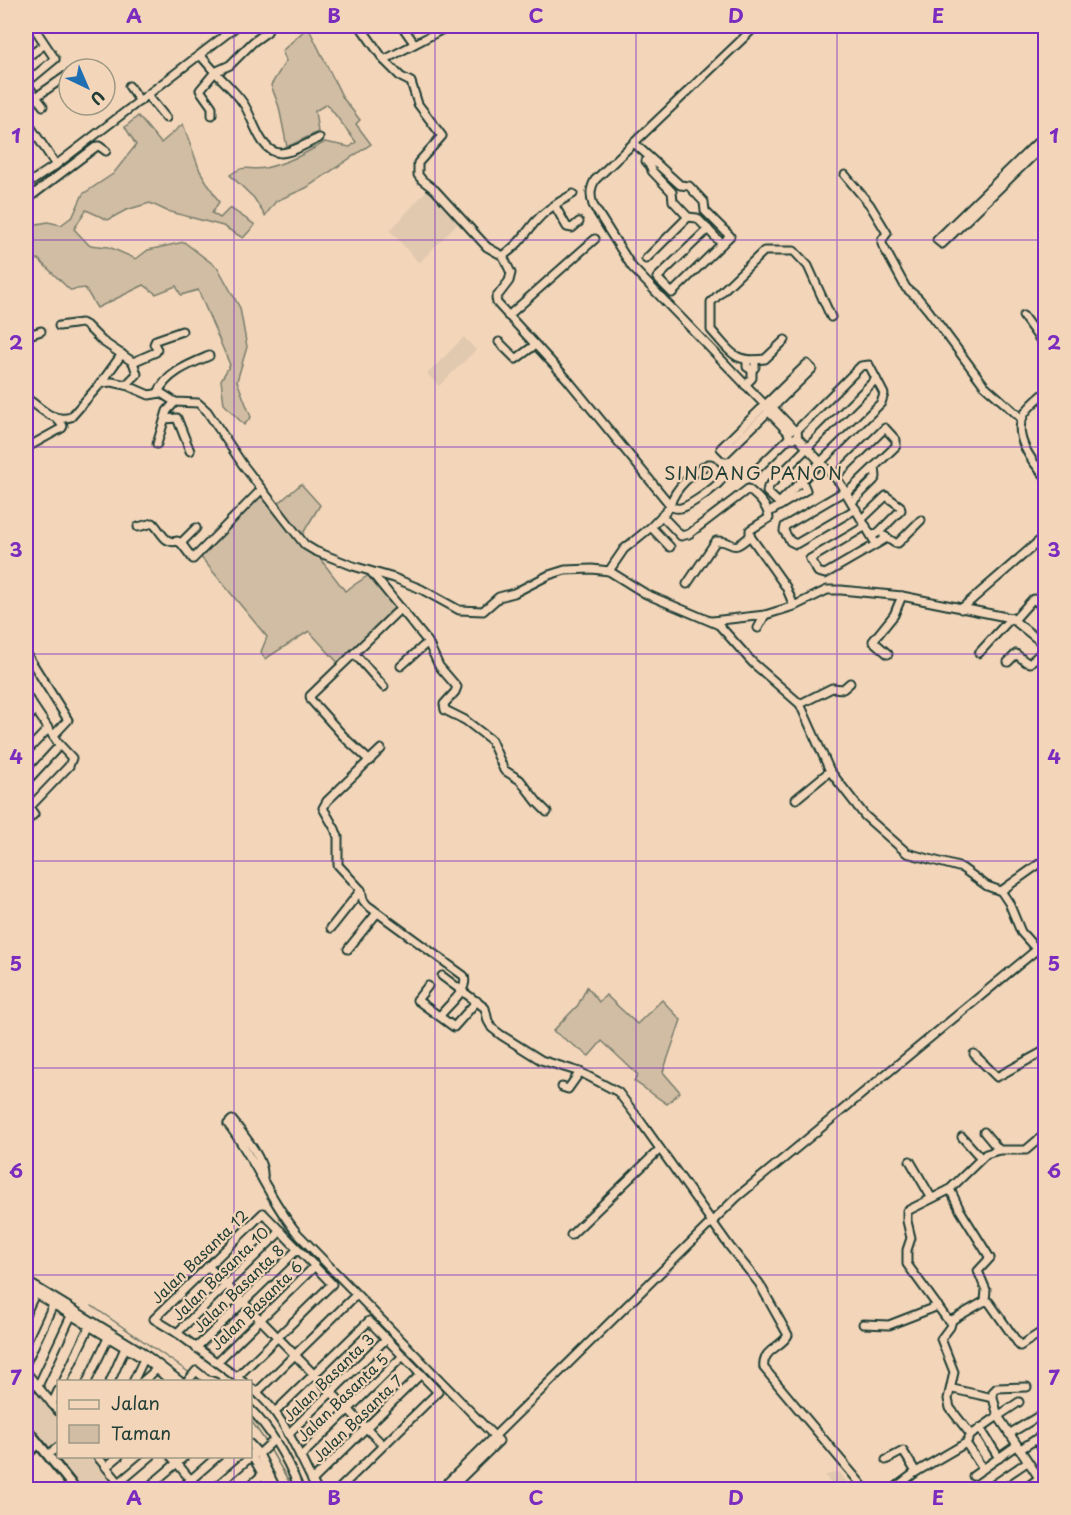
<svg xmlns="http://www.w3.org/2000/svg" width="1071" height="1515" font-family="'Playpen Sans',sans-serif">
<rect width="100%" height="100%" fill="#f3d6ba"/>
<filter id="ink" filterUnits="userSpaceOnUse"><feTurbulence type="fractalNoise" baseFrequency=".0167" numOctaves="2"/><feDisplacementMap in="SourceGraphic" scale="12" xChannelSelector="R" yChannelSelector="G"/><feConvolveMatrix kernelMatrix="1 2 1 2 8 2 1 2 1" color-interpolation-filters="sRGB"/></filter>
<g filter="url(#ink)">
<g fill="#e1c9af">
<path d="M433 183 444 194 460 221 419 263 390 231Z"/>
<path d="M464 337 476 350 439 386 427 374Z"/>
<path d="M26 1377 58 1416V1456L92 1457 120 1489H83L26 1422Z"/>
<path d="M840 1472 852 1489H834L825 1475Z"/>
</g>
<g fill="#d1bda4" stroke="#787d6c" stroke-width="1.5">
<path d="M308 27 343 98 360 120 356 124 371 144 306 188 276 201 265 216 254 198 230 175C246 163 248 171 265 168 288 163 306 153 325 142L350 147 356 142 327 104 315 111 318 132 287 147 279 107 271 85 286 61 282 51Z"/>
<path d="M138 116 161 143 183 124 200 171 219 202 212 213 220 218 230 208 255 225 243 238 223 226 167 211 150 203 126 210 108 220 86 210 74 229 89 245 109 247 136 259 148 250 184 242 218 268 240 308 247 347 237 381 251 417 244 425 224 404 221 380 230 365 198 290 181 295 176 286 156 294 144 285 97 308 85 288 70 290 38 259 26 265V226L48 222 61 225 73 216 83 194 113 174 136 145 125 127Z"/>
<path d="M301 484 320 505 302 535 345 591 369 575 400 608 340 665 309 631 265 659 261 652 267 637 200 556 237 518 264 494 274 507Z"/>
<path d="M587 987 599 1002 606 995 637 1024 662 1000 681 1020 663 1072 680 1092 667 1104 634 1081 638 1075 602 1041 589 1056 553 1031 578 1005Z"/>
</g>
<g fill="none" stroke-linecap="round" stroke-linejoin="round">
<g stroke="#6c7565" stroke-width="1.5">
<path d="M92 1306 190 1373"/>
<path d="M194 1375 203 1382"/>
<path d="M250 1419 266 1442"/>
<path d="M270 1449 294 1490"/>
</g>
<defs>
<g id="minor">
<path d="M264 26 268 30 267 32 253 42 230 65 215 72C224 82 236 92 243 103 253 116 259 152 280 153 292 153 308 143 319 138"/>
<path d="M360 26 384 60 449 26"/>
<path d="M402 26 414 43"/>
<path d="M756 26 595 180C590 189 590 195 593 205L632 267 765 405"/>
<path d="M1038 26 1046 33"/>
<path d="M200 55 215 72 200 90 212 107V115"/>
<path d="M26 58 44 45"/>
<path d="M384 60 401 77 411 82 418 104 442 136 418 163V175L422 180 435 190 487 247 503 256 511 273 509 281 496 298 497 303 567 379 671 506 651 527 624 549 609 571"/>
<path d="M26 83 55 59 33 26"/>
<path d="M26 83 43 106"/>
<path d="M129 86 140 101"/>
<path d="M26 93V94"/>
<path d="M148 96 166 118"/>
<path d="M36 97 69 74"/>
<path d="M26 120 56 165"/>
<path d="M1046 134 937 240 942 244 1046 143"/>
<path d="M634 143 680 185 689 186 704 202 705 211 730 236 672 293 657 278 708 229"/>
<path d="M646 161 651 167 652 171 672 192 673 201 688 217 697 218 722 244"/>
<path d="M845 175 870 205 887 233 882 240V244L906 288 918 298 928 310 984 385 1022 419"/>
<path d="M26 185 56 165 237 26"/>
<path d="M26 200 97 146H99L106 151"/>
<path d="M555 206 567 227 572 228 579 222"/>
<path d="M503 256C519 244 523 237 535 222 545 210 560 201 573 194"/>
<path d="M646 259 688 217"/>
<path d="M508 316 595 239"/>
<path d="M1023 316 1046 348"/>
<path d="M59 326 81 323 86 325 102 341 133 362 137 374 126 385"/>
<path d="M26 336 41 331"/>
<path d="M785 340 765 359C733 363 731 352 711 330V302L764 251H794L808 266 831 317"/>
<path d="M499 342 516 359 535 345"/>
<path d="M747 360V367L752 370 755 367V360"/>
<path d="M133 362 156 352 157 349 154 344 156 340 182 331"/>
<path d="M807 364 812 369 726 453 721 448Z"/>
<path d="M101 383 122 354"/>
<path d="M745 385 752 378V370"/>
<path d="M1046 392C1039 398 1030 405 1025 413 1011 434 1031 461 1046 477"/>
<path d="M158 393C166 373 190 364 209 356"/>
<path d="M26 398C41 407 51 423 71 417L101 383 112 382 126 385 149 395 161 393 175 402 198 403 207 411 243 465 305 545 315 551 353 566 394 578 421 589 459 610 483 611 499 597 514 593 549 575 565 570 592 569 609 571 646 594 719 625 753 663 800 704 830 771 865 816 907 853 962 868 987 886 1001 891 1009 903 1021 932 1046 960"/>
<path d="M773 408 793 429"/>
<path d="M769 412 789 433"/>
<path d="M165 419 177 418 190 451"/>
<circle cx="793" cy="434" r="4.5"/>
<path d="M797 437 840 483 876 544"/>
<path d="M157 444 167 411 175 402"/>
<path d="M26 448 62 428 63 426 57 419"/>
<path d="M752 474 790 437"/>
<path d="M835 477 885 428 896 440V446L847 493"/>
<path d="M845 491 785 526 784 531 790 541 796 544 856 509"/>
<path d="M852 502 874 480 876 477 875 466"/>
<path d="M779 503 881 403 884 394 869 365 861 366 797 430"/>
<path d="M670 505C676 486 692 474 708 464H711L723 477C720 485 691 505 681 508 677 509 675 508 672 507"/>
<path d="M781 505 767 492 768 487 876 379"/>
<path d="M771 511 806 490 802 481"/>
<path d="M662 516 681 536 689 534 748 489C758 497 768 506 769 518L750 530V536C729 555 736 540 716 541L687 584"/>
<path d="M862 519 886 496 900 506 901 510 879 532 872 536"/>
<path d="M866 526 810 559 818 572 825 574 887 538"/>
<path d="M138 527 153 523C161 531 165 545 177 541L181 543"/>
<path d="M651 527 670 547"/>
<path d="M196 528 181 543 193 559 262 489"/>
<path d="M750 536 786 587 794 606"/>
<path d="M884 536 895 543H898L921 520"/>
<path d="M372 573 428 642 439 666 457 687 455 692 444 704 445 710 465 720 491 740 504 770 520 780 538 803 547 812"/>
<path d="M961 609 1046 535"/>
<path d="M1015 619 1032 600 1034 599 1040 605"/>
<path d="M712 621 765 615 794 606 827 590H841L902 596 1011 618 1046 646"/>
<path d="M758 628 765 615"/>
<path d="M26 653 68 720 53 736"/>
<path d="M354 653 384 687"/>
<path d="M979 653 1011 618"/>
<path d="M888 654 873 641 894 615 902 596"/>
<path d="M1008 662 1016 654 1026 662 1030 663 1046 648"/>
<path d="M401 666 428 642"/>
<path d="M26 695 58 743 72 758 69 766 26 811"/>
<path d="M800 704 832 688 843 689 850 683"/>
<path d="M26 720 35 710"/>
<path d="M381 749 327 801 323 808 335 829 338 837V865L361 890 363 900 367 905 464 976C469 991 448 1004 440 1016"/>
<path d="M26 752 48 729"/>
<path d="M370 761 346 739 311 700 310 696 401 608"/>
<path d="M26 782 60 745"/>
<path d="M796 799 830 771"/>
<path d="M26 803 34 814 26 822"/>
<path d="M1001 891 1046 859"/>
<path d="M331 928 361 890"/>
<path d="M348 949 377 913"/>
<path d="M442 976 485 1008 488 1021 492 1028 501 1035 541 1060 580 1072 618 1092 641 1122 730 1247 759 1283 788 1335C782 1347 761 1350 764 1368L866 1490"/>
<path d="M428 986 417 1000 454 1027 477 1001"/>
<path d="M974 1054 997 1077 1046 1050"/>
<path d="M562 1087 568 1089 580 1072"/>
<path d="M984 1132 999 1150"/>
<path d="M962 1137 981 1158"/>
<path d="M910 1161 931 1197"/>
<path d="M263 1178C266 1161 243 1134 232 1120L228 1124C255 1159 269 1199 297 1233L499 1441 449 1490"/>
<path d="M950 1189 960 1210 990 1258 978 1271 986 1290 985 1301"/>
<path d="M571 1235 660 1149"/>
<path d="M208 1266 383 1445"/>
<path d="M26 1281 141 1351 181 1382"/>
<path d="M26 1288 149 1362 171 1382"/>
<path d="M26 1313 35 1294"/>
<path d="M952 1320 985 1301 989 1302 1020 1346 1046 1329"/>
<path d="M863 1324 889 1325 938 1306"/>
<path d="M177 1333 281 1231"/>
<path d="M196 1348 298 1249"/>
<path d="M217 1362 315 1266"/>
<path d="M26 1363 53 1305"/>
<path d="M26 1372 58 1411"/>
<path d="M237 1377 332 1284 263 1213 154 1319 177 1333 243 1382"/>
<path d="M63 1382 89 1327"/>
<path d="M87 1382 108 1338"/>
<path d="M110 1382 125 1348"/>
<path d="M133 1382 144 1359"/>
<path d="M142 1382 157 1369"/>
<path d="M187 1382 196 1371 206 1379 215 1382"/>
<path d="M38 1386 71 1316"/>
<path d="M250 1387C283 1411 298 1454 317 1490"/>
<path d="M953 1389 993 1398 998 1416 1019 1402"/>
<path d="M257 1392 356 1295"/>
<path d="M993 1398V1392L997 1388 1027 1387"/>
<path d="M52 1404 58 1391"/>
<path d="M250 1409C273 1431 288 1461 300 1490"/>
<path d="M275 1412 369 1321 438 1392 338 1490"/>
<path d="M980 1428 999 1458"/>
<path d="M288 1434 386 1339"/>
<path d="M1009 1434 1039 1416"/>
<path d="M971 1435 950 1408 948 1399 954 1372 941 1339 950 1327 952 1320 947 1319 907 1264V1250L911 1238 907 1221V1211L949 1190 986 1154 999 1150H1026L1046 1133"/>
<path d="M1036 1439 1046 1454"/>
<path d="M250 1444 259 1454 277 1490"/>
<path d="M968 1446 983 1469"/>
<path d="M1019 1450 1046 1433"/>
<path d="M250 1453 272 1490"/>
<path d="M259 1454 274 1440"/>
<path d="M48 1455 58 1447"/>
<path d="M26 1456 39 1444"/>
<path d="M97 1456 125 1490"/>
<path d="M171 1456 199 1490"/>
<path d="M300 1457 403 1356"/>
<path d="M886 1460 903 1451 916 1472"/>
<path d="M106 1467 119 1456"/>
<path d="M973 1476 1017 1445"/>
<path d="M312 1481 421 1374"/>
<path d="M119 1483 151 1456"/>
<path d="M145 1490 185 1456"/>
<path d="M179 1490 218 1456"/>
<path d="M212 1490 253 1455"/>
<path d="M245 1490 263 1474"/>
<path d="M440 1490 737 1197 1046 942"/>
<path d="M892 1490 916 1472 966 1443 971 1435 998 1416 1043 1484"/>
<path d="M986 1490 1027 1462"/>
<path d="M1023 1490 1039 1478"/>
</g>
<path id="major" d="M26 1428 76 1490"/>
</defs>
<use href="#minor" stroke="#1f3d34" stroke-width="11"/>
<use href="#major" stroke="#1f3d34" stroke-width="13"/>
<use href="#minor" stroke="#f3d6ba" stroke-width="7"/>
<use href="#major" stroke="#f3d6ba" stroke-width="8"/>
</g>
</g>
<path fill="none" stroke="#7b2cbf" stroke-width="1.5" stroke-opacity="0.55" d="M234 26V1382M435 26V1490M636 26V1490M837 26V1490M26 240H1046M26 447H1046M26 654H1046M26 861H1046M26 1068H1046M26 1275H1046M234 1456V1490"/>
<g text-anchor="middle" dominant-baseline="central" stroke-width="4.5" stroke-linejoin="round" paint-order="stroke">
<g font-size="15" fill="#1f3d34" stroke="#f3d6ba">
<text transform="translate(199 1256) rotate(-44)">Jalan Basanta 12</text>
<text transform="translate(220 1273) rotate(-44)">Jalan Basanta 10</text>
<text transform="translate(238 1288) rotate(-44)">Jalan Basanta 8</text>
<text transform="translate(256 1305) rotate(-44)">Jalan Basanta 6</text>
<text transform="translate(328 1377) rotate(-44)">Jalan Basanta 3</text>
<text transform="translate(342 1397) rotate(-44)">Jalan Basanta 5</text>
<text transform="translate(357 1418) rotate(-44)">Jalan Basanta 7</text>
</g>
<g font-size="18" letter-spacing="1.5" fill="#1f3d34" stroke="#f3d6ba">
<text x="754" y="472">SINDANG PANON</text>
</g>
</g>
<rect width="1071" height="1515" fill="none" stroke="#f3d6ba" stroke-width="66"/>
<rect x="57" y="1380" width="195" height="78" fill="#f3d6ba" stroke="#9e9984" stroke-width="1.5"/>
<rect x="69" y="1400" width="30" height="9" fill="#f3d6ba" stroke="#9e9984" stroke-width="1.5"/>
<text x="111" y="1410" font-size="18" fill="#1f3d34">Jalan</text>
<rect x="69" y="1425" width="30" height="18" fill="#d1bda4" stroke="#9e9984" stroke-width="1.5"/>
<text x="111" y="1440" font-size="18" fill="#1f3d34">Taman</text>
<g transform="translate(87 87) rotate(136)"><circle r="28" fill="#f3d6ba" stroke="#9e9984" stroke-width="1.5"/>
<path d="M0-4.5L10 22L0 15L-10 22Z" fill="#1f6fb2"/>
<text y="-9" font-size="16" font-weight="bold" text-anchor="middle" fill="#1f3d34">U</text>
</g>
<rect x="33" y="33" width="1005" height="1449" fill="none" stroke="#7b2cbf" stroke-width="2"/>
<g font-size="20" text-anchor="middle" font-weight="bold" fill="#7b2cbf">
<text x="134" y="23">A</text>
<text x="334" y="23">B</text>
<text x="536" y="23">C</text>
<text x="736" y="23">D</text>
<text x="938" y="23">E</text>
<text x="16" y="143">1</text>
<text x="1054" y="143">1</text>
<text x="16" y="350">2</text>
<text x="1054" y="350">2</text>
<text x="16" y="557">3</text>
<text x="1054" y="557">3</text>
<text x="16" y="764">4</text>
<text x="1054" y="764">4</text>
<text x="16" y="971">5</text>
<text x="1054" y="971">5</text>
<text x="16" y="1178">6</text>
<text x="1054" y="1178">6</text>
<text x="16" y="1385">7</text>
<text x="1054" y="1385">7</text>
<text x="134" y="1505">A</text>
<text x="334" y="1505">B</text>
<text x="536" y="1505">C</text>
<text x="736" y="1505">D</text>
<text x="938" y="1505">E</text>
</g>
</svg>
